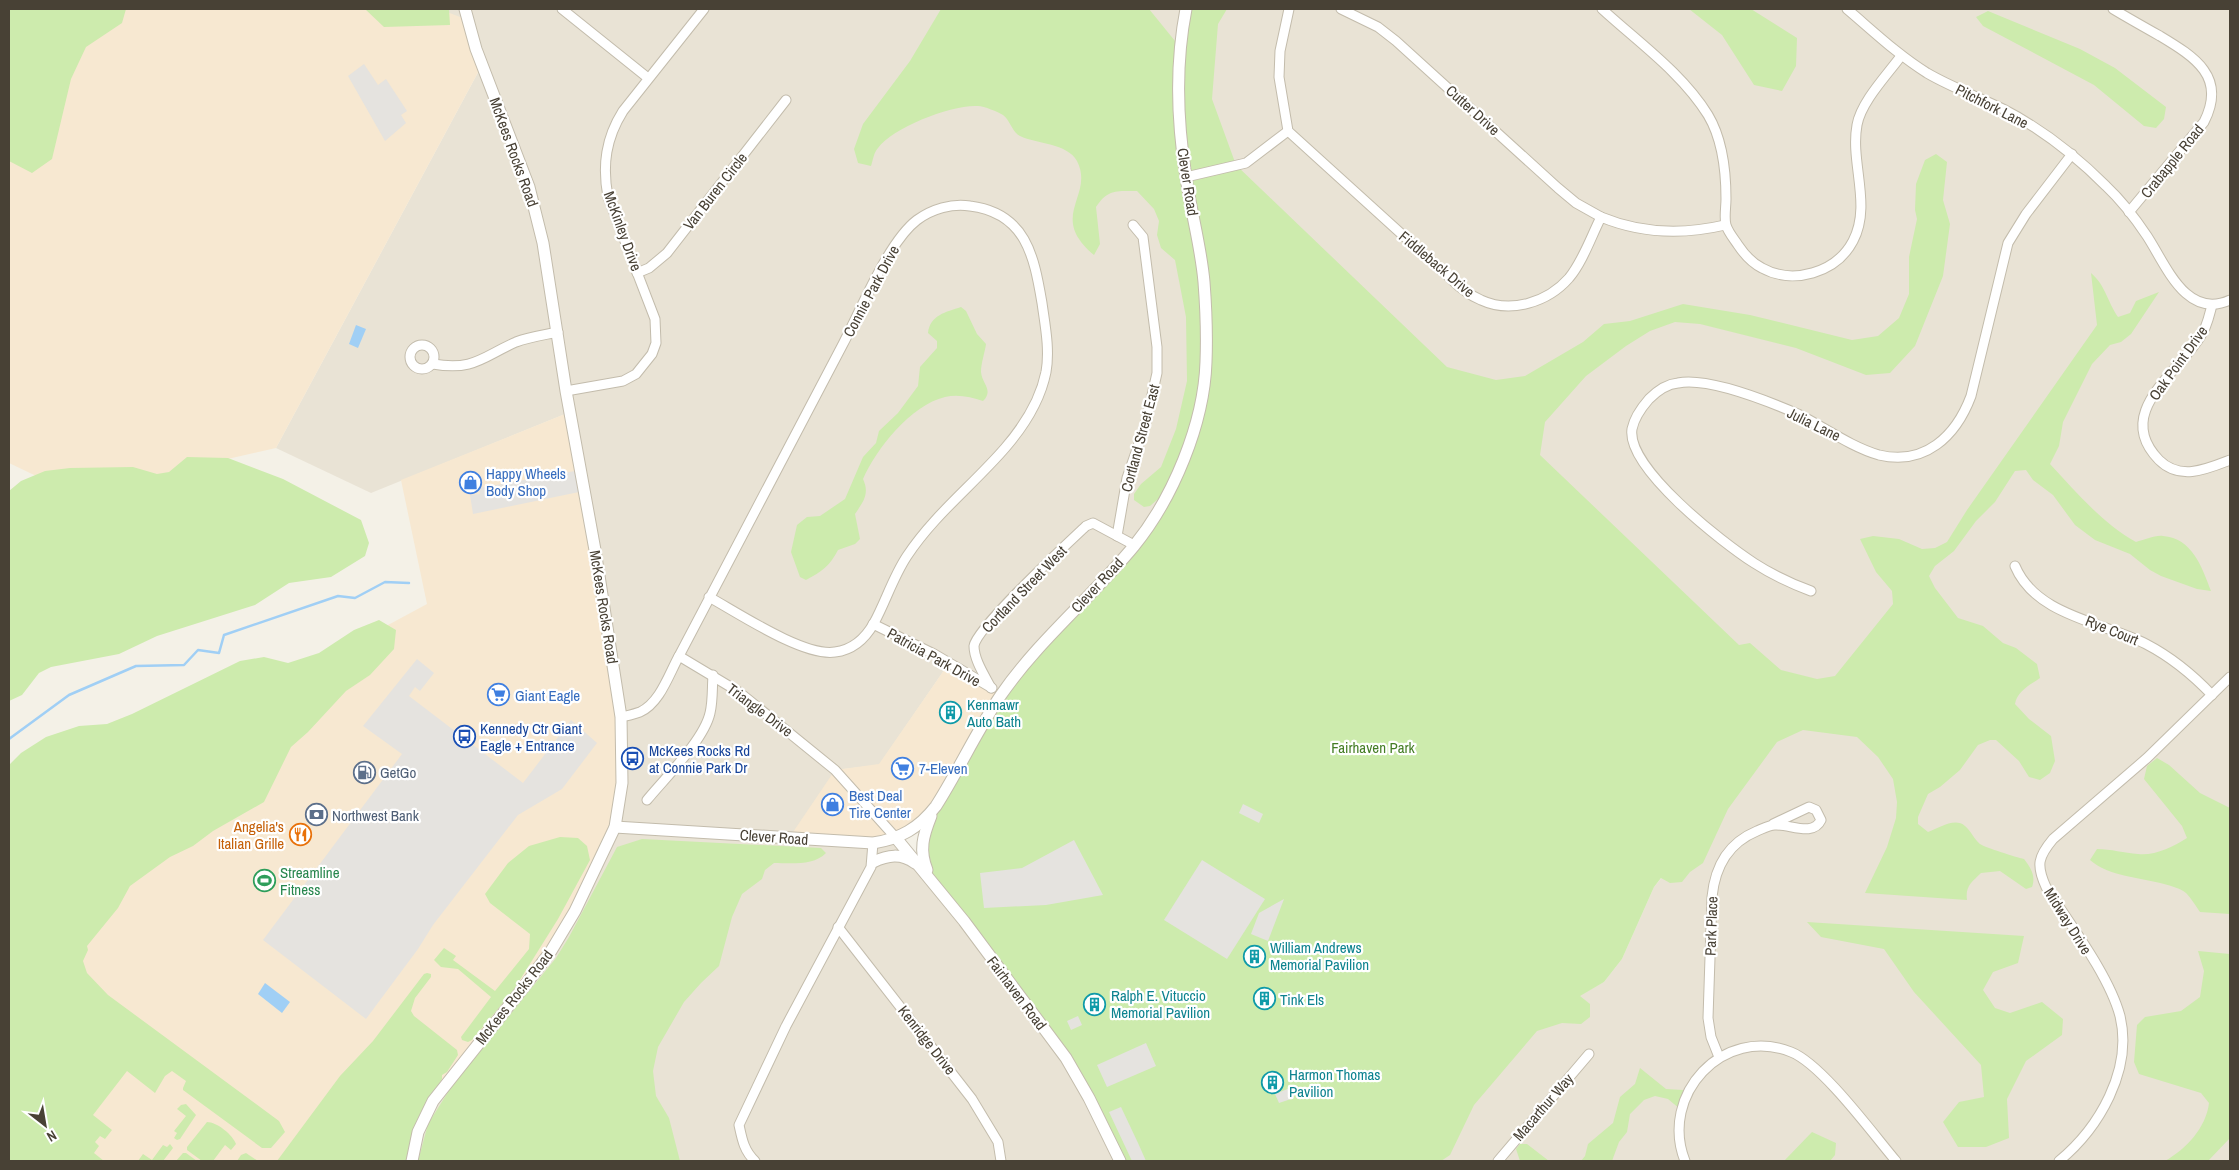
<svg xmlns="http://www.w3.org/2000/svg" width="2239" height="1170" font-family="'Archivo Narrow',sans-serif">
<rect width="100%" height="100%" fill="#f4f1e7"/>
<path fill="#e9e3d5" d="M439 9H2230V1161H1419L1555 1003 1573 999 1604 982 1622 959 1654 887 1803 706 1196 423 1150 523 1001 695 949 663 879 765 835 770 896 838 1066 1058 1120 1161H412L570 412 371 493 276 448 482 65Z"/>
<g fill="#f7e8d1">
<path d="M9 9H439L468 20 482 65 276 448 74 494 9 463Z"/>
<path d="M570 412 621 717 615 827 575 911 433 1101 412 1161H9V1006L238 706 427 604 401 480Z"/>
<path d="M949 663 1001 695 936 806 896 838H789L835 770 879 764Z"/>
</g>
<g fill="#cdebad">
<path d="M9 9H126L122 23 86 47 71 79 52 159 32 173 9 161Z"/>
<path d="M365 9H449L450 25 384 27Z"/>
<path d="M941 9H1149L1175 41 1178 104 1201 282 1203 364 1194 423 1166 492 1150 506 1144 507 1134 500V494L1141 484 1161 467 1176 429 1187 381 1186 317 1175 260 1161 248 1157 235 1159 221 1154 209 1137 191C1116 191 1108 189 1096 207L1100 244 1094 255C1047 216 1095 196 1077 161 1067 143 1037 144 1020 136 1012 132 1010 120 1003 115 998 112 984 106 978 106 953 104 893 127 878 148 874 152 873 160 871 166L858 163 854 149 863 124 910 61Z"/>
<path d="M1187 9H1227L1218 24 1212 99 1236 165 1447 367 1496 380 1525 376 1583 342 1604 324 1630 321 1683 304 1750 315 1852 340 1878 336 1899 318 1909 294V257L1917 219 1915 210 1916 184 1925 160 1936 154 1947 162 1943 200 1950 224 1943 276 1915 346 1890 373 1866 375 1796 348 1700 324 1675 322 1650 331 1626 346 1586 376 1545 422 1540 455 1739 645 1750 643 1781 670 1817 679 1835 676 1893 604 1892 591 1876 572 1860 539 1873 536 1899 539 1922 549 1935 548 1947 542 1967 510 2097 325 2091 273C2106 286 2107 301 2118 317L2130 313 2136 301 2159 292 2131 334 2121 342 2110 345 2092 364 2063 422 2059 446 2050 464C2076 492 2102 523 2136 542 2144 540 2155 535 2163 536 2192 538 2202 567 2211 591L2197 589 2161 576 2150 570 2130 554 2095 540 2075 525 2053 495 2033 480 2026 470 2015 471 1995 502 1976 521 1954 551 1935 566 1929 576 1935 588 1958 618 1983 626 2003 643 2016 648 2037 664 2040 678C2030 685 2017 691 2015 704L2029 719 2051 736 2055 761 2050 773 2040 780 2029 777 2019 761 1996 740H1990L1978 745 1960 770 1940 787 1928 794 1918 817V824L1928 832C1939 828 1955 817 1965 826 1971 831 1974 839 1980 844 1986 848 2016 857 2024 859 2031 868 2036 876 2032 887L2026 889 2000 871 1981 873C1972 882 1965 886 1967 900L1865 893 1887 847 1896 818 1897 802 1893 779 1878 757 1857 737 1803 730 1777 742 1728 809 1703 863 1690 872 1682 882 1670 883 1661 878 1654 887 1622 959 1604 982 1580 996 1590 1004V1017L1581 1024 1562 1023 1537 1031 1474 1105 1450 1155 1441 1161H1120L1089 1098 948 901 923 858 926 827 1001 695 1150 523 1196 423 1205 310 1179 104Z"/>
<path d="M1689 9H1751L1797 38 1796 66 1782 91 1754 85 1722 35Z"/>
<path d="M1988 11 2080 49 2115 68 2166 107 2164 119 2156 128 2144 126 2094 85 1983 26 1976 17Z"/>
<path d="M961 307 966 311 977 334 986 344C985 352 981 363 981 372 982 384 994 390 983 401 971 397 958 394 945 397 911 405 876 449 863 479 870 494 863 502 855 514L860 539 855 544 838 550C830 566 821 572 806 580L800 577 791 552 797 525 807 517 820 516 845 499 863 457 876 443 879 431 898 413 918 386 920 367 937 348V341L928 333C930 315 946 312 961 307Z"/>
<path d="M187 457 228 458 283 479 361 520 369 543 365 556 331 577 289 583 255 605 157 636 119 654 51 667 39 673 22 695 9 701V491L21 481 45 471 70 468 133 467 157 474 169 472Z"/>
<path d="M379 620 396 630 394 649 370 675 346 691 308 732 291 747 264 802 213 831 193 846 170 857 130 886 118 908 87 946 88 950 83 961 87 973 108 995 279 1121 285 1132 271 1148H262L183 1090V1088L186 1081 172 1071 165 1076 155 1093 127 1071 93 1115 112 1130 105 1139 100 1136 95 1142 99 1146 94 1153 104 1161H9V765L21 753 46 737 79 726 107 724 132 714 240 661 264 657 288 663 319 653 354 630Z"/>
<path d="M2157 758 2169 765 2200 793 2230 808V914L2200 912C2196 906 2191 898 2186 893 2180 888 2171 886 2164 884 2139 877 2110 877 2090 860L2097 849C2111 849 2124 853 2138 854 2154 856 2173 847 2187 838L2182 826 2144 779 2147 766Z"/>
<path d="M560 837 578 838 587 846 590 860 558 919 513 991 472 1040 468 1042 462 1040 461 1037 491 997 458 969 441 967 434 960 444 948 456 956 453 960 495 991 529 949 530 934 490 903 485 894 508 863 529 846Z"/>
<path d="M642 839 821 848 826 853C814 866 790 863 774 863L765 870 762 879 742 894 732 917 719 966 701 983 684 1002 658 1047 653 1071 656 1096 669 1118 680 1161H418L428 1124 453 1084 556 958 569 937 617 847Z"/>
<path d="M1807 922 2024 936 2018 963 1993 972 1983 990 1995 1008 2010 1013 2042 1002 2063 1019 2062 1035 2026 1061 2007 1099 2009 1138 1986 1147H1958L1943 1122 1959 1102 1984 1097 1981 1065 1914 992 1884 949 1821 937Z"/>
<path d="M2198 951 2230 954V1138L2208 1161H2165C2186 1149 2206 1128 2209 1103L2201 1093 2139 1074 2134 1062 2137 1025 2145 1017 2181 1011 2200 997 2204 971Z"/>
<path d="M427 973 431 974V977L415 998 411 1011 414 1016 457 1050 458 1055 447 1072 442 1075V1079L425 1107 407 1161H277L340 1076 373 1041 424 974Z"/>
<path d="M1640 1068 1666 1089 1683 1090 1684 1100 1680 1109 1668 1099 1655 1096 1644 1100 1630 1114 1627 1132 1619 1142 1612 1161H1581L1585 1156 1588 1144 1613 1123 1620 1097 1635 1084Z"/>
<path d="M186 1104 196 1115 180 1139 177 1140 174 1138 177 1133 174 1131 186 1116 177 1109 181 1105Z"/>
<path d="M207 1122C217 1122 233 1135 236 1144L231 1150 225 1145 213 1161H202L187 1150V1147Z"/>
<path d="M1812 1132 1836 1143 1835 1155 1830 1161H1784Z"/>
<path d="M170 1144 173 1148 163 1161H138L143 1154 152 1160 163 1145 167 1147Z"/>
<path d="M1520 1144H1527L1549 1161H1520L1516 1149Z"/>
<path d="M183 1153H186L197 1161H176Z"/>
<path d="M246 1153 258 1161H237L241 1155Z"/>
</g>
<g fill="#e5e3df">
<path d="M364 64 378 85 386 79 407 111 401 115 406 123 385 141 348 76Z"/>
<path d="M575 471 579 492 473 514 470 495 480 494 479 488Z"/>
<path d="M417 659 434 673 420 691 415 687 409 696 523 783 571 720 597 743 562 789 518 815 433 925 418 949 366 1019 263 940 402 754 363 726Z"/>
<path d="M1243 804 1263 814 1259 823 1239 813Z"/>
<path d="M1074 840 1103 895 1046 905 984 908 980 873 1022 868Z"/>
<path d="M1202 860 1265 899 1227 959 1164 920Z"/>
<path d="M1284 899 1268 941 1251 934 1259 913Z"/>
<path d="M1078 1016 1082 1025 1071 1030 1067 1021Z"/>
<path d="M1146 1043 1156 1066 1107 1087 1097 1065Z"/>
<path d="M1290 1088 1294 1098 1279 1103 1275 1094Z"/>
<path d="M1121 1107 1138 1143 1146 1161H1132L1109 1112Z"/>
</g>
<g fill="#a0cff5">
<path d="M356 325 366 329 358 348 349 344Z"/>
<path d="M265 983 290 1002 282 1013 258 994Z"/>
</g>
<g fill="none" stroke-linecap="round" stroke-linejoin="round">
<path stroke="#a0cff5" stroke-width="2.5" d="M9 739 69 695 136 666 184 665 198 650 219 653 224 635 338 596 355 598 385 582 409 583"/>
<defs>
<g id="minor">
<path d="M562 9 648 78"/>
<path d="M1289 9 1280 51 1279 77 1288 131 1450 278C1459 287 1469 295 1481 300 1511 314 1548 302 1569 278 1583 261 1591 237 1601 217 1642 234 1682 235 1725 225"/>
<path d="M1341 9 1378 27 1396 41 1558 188 1576 203 1601 217"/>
<path d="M1602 9C1638 42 1682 73 1708 115 1723 140 1726 171 1726 199 1726 207 1724 218 1726 225 1728 232 1734 239 1738 245 1744 254 1752 263 1762 268 1793 285 1836 273 1853 241 1872 205 1850 163 1857 125 1861 102 1887 75 1901 56"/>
<path d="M1847 9C1873 31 1898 55 1927 73 1951 87 1978 97 2003 109 2042 129 2075 155 2106 186 2122 201 2135 218 2147 236 2166 265 2186 320 2230 300"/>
<path d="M2113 9C2128 18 2144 27 2160 36 2195 57 2227 77 2204 122L2129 212"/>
<path d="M1186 177 1246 163 1288 131"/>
<path d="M637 273 649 268 667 253 786 100"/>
<path d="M2212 305C2209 316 2207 328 2200 337 2177 374 2113 413 2159 460 2180 481 2207 469 2230 460"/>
<circle cx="422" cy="357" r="12"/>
<path d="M433 364C474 371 482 357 516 342 529 337 544 335 558 332"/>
<path d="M566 391 623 381 636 374 652 354 656 343 655 319 608 197C602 165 606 138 623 111L704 9"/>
<path d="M1117 536 1127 478 1145 426 1157 373V347L1143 237 1133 225"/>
<path d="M2015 566C2036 616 2103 622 2146 644 2171 657 2192 674 2212 695"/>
<path d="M1811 591C1792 584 1771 574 1754 563 1723 543 1626 468 1632 429 1634 419 1642 407 1649 399 1657 391 1667 384 1678 383 1708 377 1770 402 1798 414 1824 427 1851 447 1879 455 1925 466 1956 436 1971 396L2008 243 2026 214 2072 154"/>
<path d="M873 624 934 654 992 688"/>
<path d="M679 656C733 552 788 448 843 344 861 310 888 242 917 220 932 209 952 203 970 206 1026 213 1034 256 1042 303 1045 325 1050 349 1046 372 1040 402 1024 426 1005 448 973 485 934 515 907 556 893 577 886 601 874 623 865 639 852 650 835 652 804 657 738 613 709 597"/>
<path d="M991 688C985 676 974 660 974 646 976 628 1068 543 1086 526L1093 523 1134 545"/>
<path d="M621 717C627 716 634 714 640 712 660 703 669 674 679 656L739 692 835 770 896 838"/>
<path d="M647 800C665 778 704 740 710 713 713 701 712 688 713 675"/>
<path d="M838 927 972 1099 998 1142 1001 1161"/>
<path d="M1719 1057 1711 1037 1708 1018 1712 897C1715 866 1728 843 1757 831 1762 829 1769 825 1775 825 1790 824 1813 837 1821 820L1816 810 1809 807 1773 824"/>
<path d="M755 1161C744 1151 742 1139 739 1125L786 1026 871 867 873 843"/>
<path d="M1498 1161 1589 1054"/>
<path d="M1685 1161C1659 1095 1723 1025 1791 1052 1822 1064 1873 1134 1896 1161"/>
<path d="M2059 1161C2099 1128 2133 1070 2120 1016 2109 975 2069 923 2046 887 2036 865 2038 857 2053 839L2147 758 2230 677"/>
</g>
<g id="tertiary">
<path d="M615 827 873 843C900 839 919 828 936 806 959 770 977 730 1001 695 1039 640 1092 597 1134 546 1173 498 1204 424 1206 362 1207 336 1206 308 1204 282 1201 247 1191 212 1186 177 1177 121 1175 65 1186 9"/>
<path d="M896 838 964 921 1066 1058 1089 1098 1120 1161"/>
<path d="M873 862C888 855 901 853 915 863"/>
<path d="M927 870C919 850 923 836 931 816"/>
<path d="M412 1161 418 1132 433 1101 523 988 551 951 575 911 615 827 622 783 621 717 595 550 566 391 543 243 529 187 476 49 465 9"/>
</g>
</defs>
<use href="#minor" stroke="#c3bcac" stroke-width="11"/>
<use href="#tertiary" stroke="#c3bcac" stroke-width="13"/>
<use href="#minor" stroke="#fff" stroke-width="9"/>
<use href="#tertiary" stroke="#fff" stroke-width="11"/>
</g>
<defs>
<symbol id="shop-ring" viewBox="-11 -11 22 22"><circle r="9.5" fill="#fff" stroke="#3f7fe0" stroke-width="1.5"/><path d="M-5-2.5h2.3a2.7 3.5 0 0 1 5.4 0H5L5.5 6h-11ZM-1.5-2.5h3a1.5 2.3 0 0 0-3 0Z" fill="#3f7fe0"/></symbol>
<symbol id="supermarket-ring" viewBox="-11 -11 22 22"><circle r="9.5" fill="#fff" stroke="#3f7fe0" stroke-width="1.5"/><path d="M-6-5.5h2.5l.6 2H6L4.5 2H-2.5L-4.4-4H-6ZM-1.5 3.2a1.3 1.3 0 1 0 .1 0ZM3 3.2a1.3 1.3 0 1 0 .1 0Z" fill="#3f7fe0"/></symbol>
<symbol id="building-ring" viewBox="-11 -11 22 22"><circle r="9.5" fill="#fff" stroke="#0f9aa8" stroke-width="1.5"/><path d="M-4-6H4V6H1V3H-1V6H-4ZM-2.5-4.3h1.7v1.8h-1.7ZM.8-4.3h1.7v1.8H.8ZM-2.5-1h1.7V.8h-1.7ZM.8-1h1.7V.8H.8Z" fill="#0f9aa8"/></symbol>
<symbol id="bus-ring" viewBox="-11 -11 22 22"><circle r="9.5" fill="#fff" stroke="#1a4fb4" stroke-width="1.5"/><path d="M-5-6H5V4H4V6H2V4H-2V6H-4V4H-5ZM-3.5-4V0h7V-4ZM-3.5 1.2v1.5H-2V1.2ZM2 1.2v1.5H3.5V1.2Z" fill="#1a4fb4"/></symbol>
<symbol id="fuel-ring" viewBox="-11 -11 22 22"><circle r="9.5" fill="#fff" stroke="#5c6f8a" stroke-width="1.5"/><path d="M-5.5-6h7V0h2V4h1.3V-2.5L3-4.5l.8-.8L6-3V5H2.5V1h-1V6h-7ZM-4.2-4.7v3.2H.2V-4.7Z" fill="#5c6f8a"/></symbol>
<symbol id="bank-ring" viewBox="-11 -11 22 22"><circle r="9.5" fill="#fff" stroke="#5c6f8a" stroke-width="1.5"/><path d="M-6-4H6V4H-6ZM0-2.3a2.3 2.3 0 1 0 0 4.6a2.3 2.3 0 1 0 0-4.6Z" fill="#5c6f8a"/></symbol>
<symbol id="restaurant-ring" viewBox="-11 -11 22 22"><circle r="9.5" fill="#fff" stroke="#e8710a" stroke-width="1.5"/><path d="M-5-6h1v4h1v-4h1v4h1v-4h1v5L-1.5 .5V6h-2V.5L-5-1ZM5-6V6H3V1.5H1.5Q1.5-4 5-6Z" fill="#e8710a"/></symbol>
<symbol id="stadium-ring" viewBox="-11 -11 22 22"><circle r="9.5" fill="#fff" stroke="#2e9e5b" stroke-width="1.5"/><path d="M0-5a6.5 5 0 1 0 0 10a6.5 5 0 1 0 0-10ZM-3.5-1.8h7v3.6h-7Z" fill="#2e9e5b"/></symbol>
</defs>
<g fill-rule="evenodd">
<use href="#shop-ring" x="458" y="470" width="25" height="25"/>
<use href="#supermarket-ring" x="486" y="682" width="25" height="25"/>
<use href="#building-ring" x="938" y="700" width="25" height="25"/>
<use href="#bus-ring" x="452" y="724" width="25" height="25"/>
<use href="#bus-ring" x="620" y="746" width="25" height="25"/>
<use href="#supermarket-ring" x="890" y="756" width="25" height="25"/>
<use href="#fuel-ring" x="352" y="760" width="25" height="25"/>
<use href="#shop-ring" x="820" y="792" width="25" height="25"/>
<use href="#bank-ring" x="304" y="802" width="25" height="25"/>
<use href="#restaurant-ring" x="288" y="822" width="25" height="25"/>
<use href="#stadium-ring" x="252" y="868" width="25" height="25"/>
<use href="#building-ring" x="1242" y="944" width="25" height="25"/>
<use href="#building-ring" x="1252" y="986" width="25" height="25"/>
<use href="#building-ring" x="1082" y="992" width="25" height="25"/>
<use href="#building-ring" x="1260" y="1070" width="25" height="25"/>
</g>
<g text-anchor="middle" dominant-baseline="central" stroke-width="4.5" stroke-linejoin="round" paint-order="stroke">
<g font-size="15" fill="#484135" stroke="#fff">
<text transform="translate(1992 106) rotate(27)">Pitchfork Lane</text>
<text transform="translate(1473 110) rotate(42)">Cutter Drive</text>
<text transform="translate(514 152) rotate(70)">McKees Rocks Road</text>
<text transform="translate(2172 161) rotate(-51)">Crabapple Road</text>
<text transform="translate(1188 182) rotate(81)">Clever Road</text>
<text transform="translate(715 191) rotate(-52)">Van Buren Circle</text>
<text transform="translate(623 231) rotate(70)">McKinley Drive</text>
<text transform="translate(1437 264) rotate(40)">Fiddleback Drive</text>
<text transform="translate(871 291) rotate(-62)">Connie Park Drive</text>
<text transform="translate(2178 363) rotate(-54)">Oak Point Drive</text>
<text transform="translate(1814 424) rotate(26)">Julia Lane</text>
<text transform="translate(1140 438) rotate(-75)">Cortland Street East</text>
<text transform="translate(1097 585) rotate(-47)">Clever Road</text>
<text transform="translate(1024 589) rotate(-46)">Cortland Street West</text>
<text transform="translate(604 607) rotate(81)">McKees Rocks Road</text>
<text transform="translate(2112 630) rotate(22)">Rye Court</text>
<text transform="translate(934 657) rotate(29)">Patricia Park Drive</text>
<text transform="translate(760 710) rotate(37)">Triangle Drive</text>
<text transform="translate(774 837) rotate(4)">Clever Road</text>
<text transform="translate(2068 921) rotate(58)">Midway Drive</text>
<text transform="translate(1711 926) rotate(-88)">Park Place</text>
<text transform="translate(1017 993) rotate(53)">Fairhaven Road</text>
<text transform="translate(514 997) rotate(-52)">McKees Rocks Road</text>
<text transform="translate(927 1040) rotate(52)">Kenridge Drive</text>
<text transform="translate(1543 1107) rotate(-49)">Macarthur Way</text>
</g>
<g font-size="15" fill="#366cbe" stroke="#fff" text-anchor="start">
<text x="486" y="473">Happy Wheels<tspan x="486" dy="17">Body Shop</tspan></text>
<text x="515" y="695">Giant Eagle</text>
<text x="919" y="768">7-Eleven</text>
<text x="849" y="795">Best Deal<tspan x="849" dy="17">Tire Center</tspan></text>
</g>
<g font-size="15" fill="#0d838f" stroke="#fff" text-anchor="start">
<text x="967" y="704">Kenmawr<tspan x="967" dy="17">Auto Bath</tspan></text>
<text x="1270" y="947">William Andrews<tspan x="1270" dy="17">Memorial Pavilion</tspan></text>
<text x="1111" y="995">Ralph E. Vituccio<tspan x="1111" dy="17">Memorial Pavilion</tspan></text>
<text x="1280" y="999">Tink Els</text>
<text x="1289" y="1074">Harmon Thomas<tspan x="1289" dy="17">Pavilion</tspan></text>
</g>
<g font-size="15" fill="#164399" stroke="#fff" text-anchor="start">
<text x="480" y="728">Kennedy Ctr Giant<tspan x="480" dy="17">Eagle + Entrance</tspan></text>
<text x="649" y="750">McKees Rocks Rd<tspan x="649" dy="17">at Connie Park Dr</tspan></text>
</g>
<g font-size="15" fill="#447d25" stroke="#fff">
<text x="1373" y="747">Fairhaven Park</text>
</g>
<g font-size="15" fill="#4e5e75" stroke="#fff" text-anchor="start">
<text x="380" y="772">GetGo</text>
<text x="332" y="815">Northwest Bank</text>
</g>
<g font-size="15" fill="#c56008" stroke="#fff" text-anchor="end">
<text x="284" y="826">Angelia's<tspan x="284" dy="17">Italian Grille</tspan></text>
</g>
<g font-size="15" fill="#27864d" stroke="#fff" text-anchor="start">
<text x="280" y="872">Streamline<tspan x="280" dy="17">Fitness</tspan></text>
</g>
</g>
<rect width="2239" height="1170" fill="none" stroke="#484135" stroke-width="20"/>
<g transform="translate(45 1125) rotate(149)" stroke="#ffffff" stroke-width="4" paint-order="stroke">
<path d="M0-4L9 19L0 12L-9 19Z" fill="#484135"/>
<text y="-8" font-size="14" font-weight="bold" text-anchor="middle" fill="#484135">N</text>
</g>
</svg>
